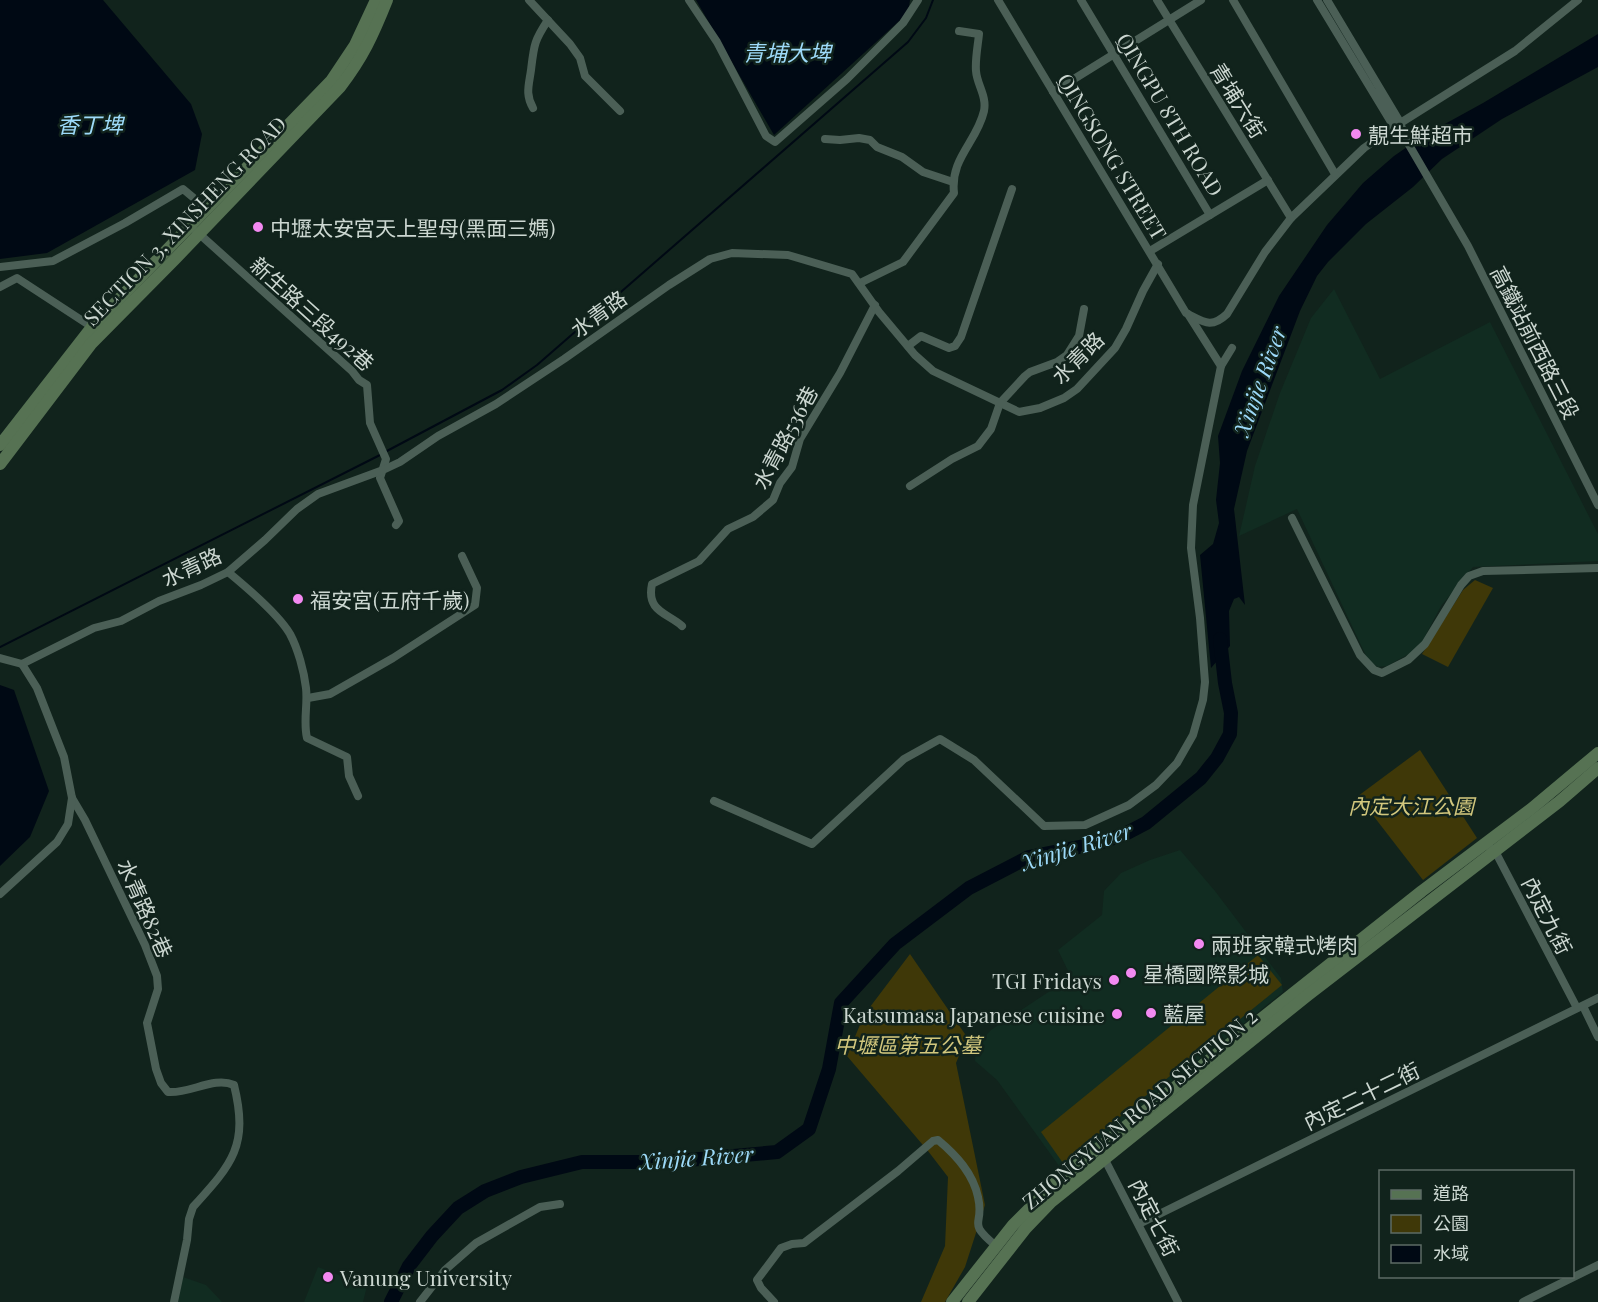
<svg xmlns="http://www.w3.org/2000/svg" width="1598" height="1302" font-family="'Playfair Display','Noto Sans TC',serif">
<rect width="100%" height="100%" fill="#11231c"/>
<g fill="#112c21">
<path d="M1334 289 1380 379 1490 322 1598 534V561L1473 567 1441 606 1422 642 1414 651 1387 666 1378 667 1368 660 1297 509 1239 536 1255 466 1280 393 1311 318Z"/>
<path d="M1180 850 1215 891 1281 978 1283 992 1062 1170 997 1080 975 1061 976 1046 991 1030 1071 977 1058 950 1102 915 1104 891 1121 873 1150 860Z"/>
<path d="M318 1267 367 1286 363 1302H304Z"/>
<path d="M183 1277 206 1285 222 1302H178Z"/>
</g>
<g fill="#3f3808">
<path d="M1475 580 1493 588 1448 667 1422 654 1463 590Z"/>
<path d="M1420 750 1477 838 1423 880 1358 796Z"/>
<path d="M910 954 967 1037 956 1063 985 1205 965 1267 945 1302H921L945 1246 948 1177 928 1151 847 1056 864 1015Z"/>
<path d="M1258 955 1282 985 1063 1163 1041 1132Z"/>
</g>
<g fill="#000914">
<path d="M0 0H103L191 104 202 134 195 170 47 253 0 259Z"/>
<path d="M696 0H910L908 13 774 135Z"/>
<path d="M1598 34V67L1502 119 1442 159 1413 187 1366 224 1328 262 1317 276 1300 311 1247 451 1234 509 1245 605 1239 597 1234 599 1229 611 1230 646 1211 668 1200 555 1213 544 1219 523 1216 500 1220 463 1218 436 1242 371 1279 296 1327 225 1363 183 1394 156 1423 136 1483 103Z"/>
<path d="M0 685 14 690 49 791 30 837 0 866Z"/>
</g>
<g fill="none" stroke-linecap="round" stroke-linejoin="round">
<g stroke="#000914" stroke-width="2">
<path d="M385 452 502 390 537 365 908 42 926 18 933 0"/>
<path d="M0 647 380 455"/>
</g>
<path stroke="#000914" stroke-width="14" d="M391 1302 409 1266 432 1236 458 1208 485 1191 521 1177 582 1162H666L777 1152 809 1129 829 1069 841 1003 895 944 969 888 1029 857 1099 843 1125 834 1146 823 1201 778 1217 758 1230 734 1231 713 1225 683 1220 639"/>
<g stroke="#4b5f56" stroke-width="8">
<path d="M529 0 570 44 580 58 585 76 620 111"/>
<path d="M689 0 717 42 766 136 775 142 847 79 903 23 918 0"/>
<path d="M998 0 1186 313C1204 322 1211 329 1227 314L1265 252 1291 218 1364 148 1394 127 1515 51 1578 0"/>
<path d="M1081 0 1210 215"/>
<path d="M1157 0 1291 218"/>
<path d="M1233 0 1335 174"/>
<path d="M1317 0 1394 127 1405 138 1400 122 1327 0"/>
<path d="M1053 92 1201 0"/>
<path d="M533 108C525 94 529 85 531 70 534 45 534 41 548 20"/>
<path d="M1405 138 1468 246 1598 505"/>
<path d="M825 139 840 140 859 138 870 140 877 147 902 157 923 172 953 182"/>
<path d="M196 231 352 371 359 380 367 385 370 423 386 459 380 478 399 521 396 525"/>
<path d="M1150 251 1268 180"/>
<path d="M0 267 53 261 125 223 183 189 207 209"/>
<path d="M860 283 903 262 954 193C950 158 977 142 984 111 987 96 977 85 976 71 975 59 978 45 979 34L959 31"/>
<path d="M0 287 17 278 92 327"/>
<path d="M1188 314 1221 366 1232 348"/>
<path d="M908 346 921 336 949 348 955 346 961 337 1012 189"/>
<path d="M910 486 952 459 978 446 991 429 1000 403 1025 376 1030 372 1057 362 1067 355 1079 336 1084 309"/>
<path d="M1292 518 1360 655 1374 670 1382 673 1408 660 1425 644 1461 585 1469 576 1483 571 1598 568"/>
<path d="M228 572C245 586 279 615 290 634 298 649 304 671 306 688 308 705 303 721 307 738L347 757 349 776 358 796"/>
<path d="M682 626C668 613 646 612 652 584L699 561 728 529 753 517 773 500 780 483 792 467 800 439 840 373 875 305"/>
<path d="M0 658 22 664 94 628 121 621 159 601 201 585 228 572 265 540 297 509 318 494 383 470 400 462 438 436 496 404 564 359 669 285 710 259 732 253 788 255 852 274 879 312 915 355 933 371 1019 412 1040 408 1064 398 1077 389 1115 348 1126 329 1143 291 1158 264"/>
<path d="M22 664 37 688 64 757 72 798 85 820 145 945 157 976 158 989 147 1023 156 1069 161 1083 168 1092C190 1094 214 1076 234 1085 249 1146 232 1164 193 1207L189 1219 187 1240 174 1302"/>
<path d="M308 698 330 694 393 658 475 605 477 588 462 556"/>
<path d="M714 801 812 844 904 759 940 739 974 760 1044 826 1085 825 1129 805 1156 785 1177 763 1193 735 1203 700 1205 682 1200 618 1191 548 1193 505 1221 366"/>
<path d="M1490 848 1495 851 1577 1008"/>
<path d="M0 894 57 842 68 824 72 798"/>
<path d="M1583 1006 1598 1037"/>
<path d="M1103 1156 1178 1302"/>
<path d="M1139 1224 1598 998"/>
<path d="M420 1302 445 1270 476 1243 540 1207 560 1204"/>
<path d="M774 1302 761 1288 757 1280 781 1248 792 1244 804 1243 898 1171 933 1141 938 1140C956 1155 973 1173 978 1197 985 1227 965 1220 996 1246"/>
<path d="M1523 1302 1598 1265"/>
</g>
<g stroke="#567253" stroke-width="12">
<path d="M0 445 92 327 331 81 355 45 376 0"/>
<path d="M0 464 91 344 176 258 340 87C363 57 373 35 387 0"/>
<path d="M952 1302 1013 1225 1057 1181 1422 891 1531 809 1598 753"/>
<path d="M968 1302 1026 1228 1051 1202 1308 995 1560 801 1598 768"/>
</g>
</g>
<g fill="#f389f1" stroke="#11231c" stroke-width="2">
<circle cx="1356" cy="134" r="6"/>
<circle cx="258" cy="227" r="6"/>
<circle cx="298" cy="599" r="6"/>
<circle cx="1199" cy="944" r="6"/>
<circle cx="1131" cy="973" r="6"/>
<circle cx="1114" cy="980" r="6"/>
<circle cx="1151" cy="1013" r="6"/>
<circle cx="1117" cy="1014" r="6"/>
<circle cx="328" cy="1277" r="6"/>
</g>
<g text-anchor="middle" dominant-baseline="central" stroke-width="5" stroke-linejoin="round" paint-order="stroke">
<g font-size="21" fill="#ccd7d1" stroke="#11231c">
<text transform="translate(1239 100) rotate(58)">青埔六街</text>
<text transform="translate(1171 114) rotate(59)">QINGPU 8TH ROAD</text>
<text transform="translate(1113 156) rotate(59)">QINGSONG STREET</text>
<text transform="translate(184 220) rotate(-46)">SECTION 3, XINSHENG ROAD</text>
<text transform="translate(313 313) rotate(42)">新生路三段492巷</text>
<text transform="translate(598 313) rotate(-36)">水青路</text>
<text transform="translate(1536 342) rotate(63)">高鐵站前西路三段</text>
<text transform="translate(1077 357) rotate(-45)">水青路</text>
<text transform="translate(784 437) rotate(-62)">水青路536巷</text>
<text transform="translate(191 566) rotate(-25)">水青路</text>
<text transform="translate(146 908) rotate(66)">水青路82巷</text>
<text transform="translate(1548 915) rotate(63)">內定九街</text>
<text transform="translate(1361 1095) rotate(-26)">內定二十二街</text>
<text transform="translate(1139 1108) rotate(-40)">ZHONGYUAN ROAD SECTION 2</text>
<text transform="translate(1155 1217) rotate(63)">內定七街</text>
</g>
<g font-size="21" fill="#ccd7d1" stroke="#11231c" text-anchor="start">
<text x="1368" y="134">靚生鮮超市</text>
<text x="270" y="227">中壢太安宮天上聖母(黑面三媽)</text>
<text x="310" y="599">福安宮(五府千歲)</text>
<text x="1211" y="944">兩班家韓式烤肉</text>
<text x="1143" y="973">星橋國際影城</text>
<text x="1102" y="980" text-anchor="end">TGI Fridays</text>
<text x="1163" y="1013">藍屋</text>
<text x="1105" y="1014" text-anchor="end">Katsumasa Japanese cuisine</text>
<text x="340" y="1277">Vanung University</text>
</g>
<g font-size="21" font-style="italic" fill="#d2c77d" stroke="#11231c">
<text x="1411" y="805">內定大江公園</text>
<text x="908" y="1044">中壢區第五公墓</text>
</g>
<g font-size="22" font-style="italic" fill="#9ddaf9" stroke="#11231c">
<text x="787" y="52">青埔大埤</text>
<text x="90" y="124">香丁埤</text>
<text transform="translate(1259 381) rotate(-70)">Xinjie River</text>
<text transform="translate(1076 846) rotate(-17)">Xinjie River</text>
<text transform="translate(696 1157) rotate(-4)">Xinjie River</text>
</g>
</g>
<rect x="1379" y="1170" width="195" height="108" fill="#11231c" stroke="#5c6b64" stroke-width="1.5"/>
<rect x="1391" y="1190" width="30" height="9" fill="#567253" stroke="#5c6b64" stroke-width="1.5"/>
<text x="1433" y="1200" font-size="18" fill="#ccd7d1">道路</text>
<rect x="1391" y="1215" width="30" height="18" fill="#3f3808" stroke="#5c6b64" stroke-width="1.5"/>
<text x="1433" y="1230" font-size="18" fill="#ccd7d1">公園</text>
<rect x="1391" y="1245" width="30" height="18" fill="#000914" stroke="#5c6b64" stroke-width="1.5"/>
<text x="1433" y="1260" font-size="18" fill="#ccd7d1">水域</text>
</svg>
